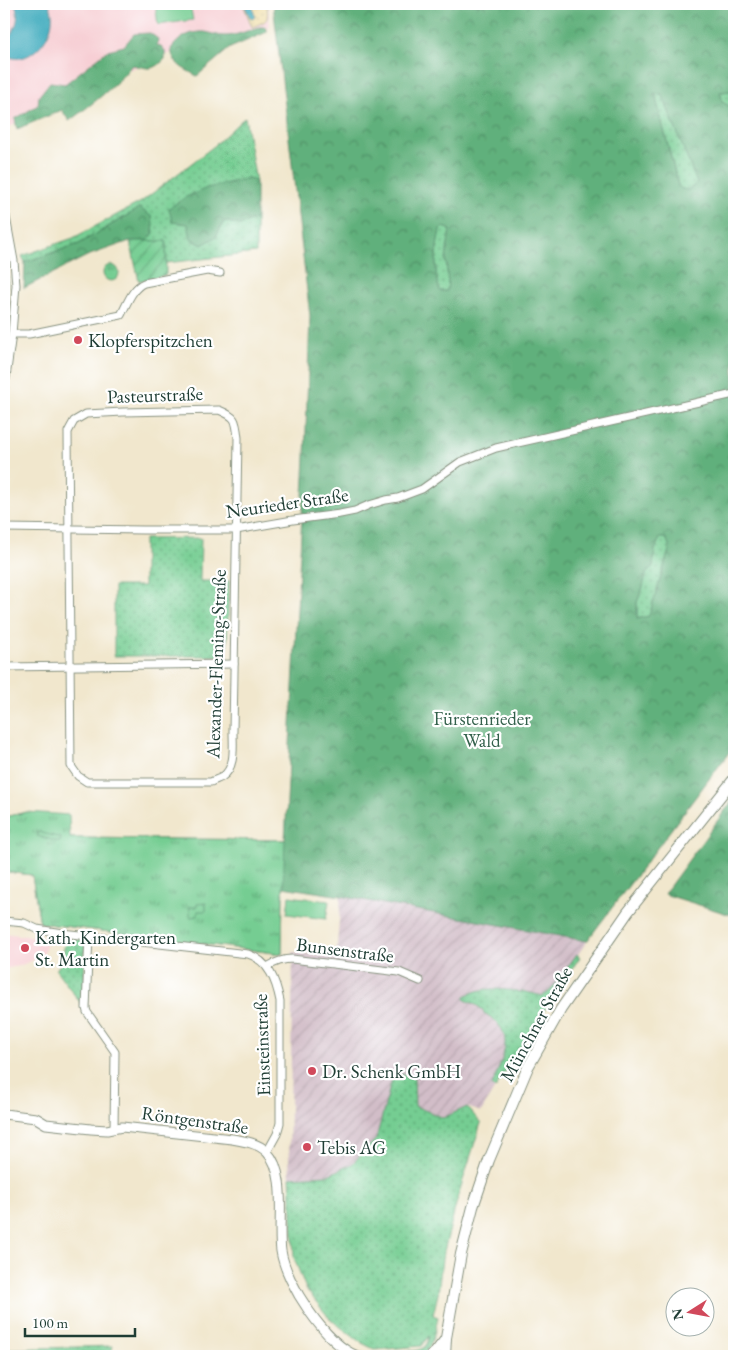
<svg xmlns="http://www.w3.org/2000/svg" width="738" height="1360" font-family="'EB Garamond',serif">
<defs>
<pattern id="industrial-furrows" width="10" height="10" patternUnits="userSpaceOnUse" patternTransform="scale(1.25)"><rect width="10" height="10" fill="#d2bdc8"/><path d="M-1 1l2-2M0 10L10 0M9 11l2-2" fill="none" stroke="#b4a3ac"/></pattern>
<pattern id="grass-dots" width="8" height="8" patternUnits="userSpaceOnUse" patternTransform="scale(1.25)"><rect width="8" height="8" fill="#75cd92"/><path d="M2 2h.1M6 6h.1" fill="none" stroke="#5fa878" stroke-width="1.8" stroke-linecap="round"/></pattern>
<pattern id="forest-crowns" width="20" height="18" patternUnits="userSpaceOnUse" patternTransform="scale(1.25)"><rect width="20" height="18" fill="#60b07c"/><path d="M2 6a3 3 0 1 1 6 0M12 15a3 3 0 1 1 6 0" fill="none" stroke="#4f9066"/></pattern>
<pattern id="sand-dots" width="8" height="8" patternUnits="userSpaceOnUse" patternTransform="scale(1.25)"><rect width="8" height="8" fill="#eeda9e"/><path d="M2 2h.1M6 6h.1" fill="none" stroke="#ccbc89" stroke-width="1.8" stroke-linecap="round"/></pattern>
<pattern id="park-tufts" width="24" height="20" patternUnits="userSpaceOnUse" patternTransform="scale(1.25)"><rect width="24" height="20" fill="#75cd92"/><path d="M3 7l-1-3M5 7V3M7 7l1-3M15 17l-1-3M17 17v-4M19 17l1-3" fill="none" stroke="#5fa878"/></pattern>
<pattern id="garden-furrows" width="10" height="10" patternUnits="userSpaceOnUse" patternTransform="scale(1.25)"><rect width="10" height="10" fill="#75cd92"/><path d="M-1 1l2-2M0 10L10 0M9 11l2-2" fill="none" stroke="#5fa878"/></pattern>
</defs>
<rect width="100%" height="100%" fill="#fff"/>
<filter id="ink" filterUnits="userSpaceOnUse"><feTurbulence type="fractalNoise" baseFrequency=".02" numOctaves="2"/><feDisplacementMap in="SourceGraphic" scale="10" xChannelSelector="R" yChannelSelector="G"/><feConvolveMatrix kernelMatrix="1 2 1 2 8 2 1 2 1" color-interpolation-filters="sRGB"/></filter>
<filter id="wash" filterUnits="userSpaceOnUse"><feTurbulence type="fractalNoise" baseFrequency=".0096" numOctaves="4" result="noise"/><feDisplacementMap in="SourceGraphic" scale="20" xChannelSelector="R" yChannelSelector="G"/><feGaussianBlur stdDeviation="1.12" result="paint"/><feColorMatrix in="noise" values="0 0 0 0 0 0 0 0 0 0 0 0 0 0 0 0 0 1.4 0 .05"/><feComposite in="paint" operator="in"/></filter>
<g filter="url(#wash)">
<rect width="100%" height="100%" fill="#f1e7cd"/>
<g fill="#f7cfd4">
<path d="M4 4H268L270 27 178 50 82 89 4 130Z"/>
<path d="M4 933 48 939 43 956 19 966 4 969Z"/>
</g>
<path fill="url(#industrial-furrows)" d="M341 896 587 941 562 978 526 1035 481 1112 467 1107 443 1118 415 1106 414 1078 395 1072 376 1139 352 1164 328 1175 290 1177 289 1159 293 952 336 957Z"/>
<g fill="url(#grass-dots)" stroke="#4a8563">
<path d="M734 90V109L722 102 720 91H732Z"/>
<path d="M662 94 697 183 688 191 682 189 678 185 655 95Z"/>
<path d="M245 117 256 182 248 178 188 224 216 237 224 221 240 225 256 219V253L166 263V241H147L154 233 140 208 79 244 25 262 22 256 73 238 141 202 214 146Z"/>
<path d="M443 227 450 229 446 260 448 282 447 291H440C433 272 436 249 440 229Z"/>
<path d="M201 538 200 581H229L227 648 225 654 222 656H114V586H144V539Z"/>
<path d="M660 538H666L670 547 649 616 637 619V602L642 590 646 574 653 566 655 549Z"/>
<path d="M70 939 81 940 85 944 84 1001 82 1005 56 970 62 961 65 942Z"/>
<path d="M577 954 580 957 525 1039 495 1089 492 1086C502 1057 519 1033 484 1013L483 1010 473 1003 465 1000V996C484 986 496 989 517 991V992H521L522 991 543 996 551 990Z"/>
<path d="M394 1072 414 1078 415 1106 443 1118 467 1107 481 1123 459 1193 442 1259 438 1294 433 1315 438 1317C435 1331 433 1346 422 1356H399L400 1353C413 1349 427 1354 429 1336L421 1346 376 1350 360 1342 330 1319 306 1289 294 1258 290 1177 328 1175 352 1164 376 1139Z"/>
<path d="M113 1346 110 1356H4V1349Z"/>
</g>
<g fill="url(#forest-crowns)" stroke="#407658" fill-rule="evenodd">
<path d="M273 4H729L734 7V90L732 91 720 92 722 102 734 109V746L587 941 341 896 283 887 282 954 40 923 32 875 8 872 4 817 27 812 65 838 285 840 305 457 310 316ZM662 94 697 183 688 190 682 189 678 185 655 95ZM443 227 450 229 446 260 448 282 447 291H440C433 272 436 249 440 229ZM660 538H666L670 547 649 616 637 619V602L642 590 646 574 653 566 655 549Z"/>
<path d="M259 27H266L267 32 230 48 197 76C183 68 174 66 171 49 179 37 191 31 205 32 212 33 218 36 225 36 236 36 249 30 259 27Z"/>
<path d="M150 33 158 39 157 45 161 46 165 51V59C153 72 148 68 132 65 114 88 92 104 69 121L62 110 17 129 15 119 38 105 39 96 50 82 65 84 108 50 124 46 134 34Z"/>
<path d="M248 178 256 182V219L240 225 224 221 216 237 202 245 191 239 188 224 172 222 169 208 186 197 207 188Z"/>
<path d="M140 208 152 217 154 233 147 241H130L87 256 24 288 25 262 79 244Z"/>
<path d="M4 249H5L8 277 5 324Z"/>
<path d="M734 798V916L664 894Z"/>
</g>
<path fill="url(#sand-dots)" stroke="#868c69" d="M243 4H267C268 22 269 20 252 27Z"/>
<g fill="url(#park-tufts)" stroke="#4a8563">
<circle cx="111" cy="273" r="8"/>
<path d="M27 812 69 815 70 838 285 840 283 887 282 954 40 923 32 875 8 872 4 863V817Z"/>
</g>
<path fill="url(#garden-furrows)" stroke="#4a8563" d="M130 241H166V275L139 281Z"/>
<g fill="#75cd92" stroke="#4a8563">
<path d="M155 4H190L193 20 158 25Z"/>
<path d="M38 832 61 838 60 842 37 836Z"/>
<path d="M289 896 329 901 326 919 287 914Z"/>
<path d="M206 903V911H198V916L190 917V907H197V904Z"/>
</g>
<g fill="#40acbe" stroke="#307479">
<path d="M15 4H49C63 30 28 72 4 54V43C15 29 21 22 15 4Z"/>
<path d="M244 4H254L253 10 255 16 253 19 250 17Z"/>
</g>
</g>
<g filter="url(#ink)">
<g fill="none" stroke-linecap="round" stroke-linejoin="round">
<defs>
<g id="minor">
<path d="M4 206 14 261 16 285 12 334 4 392"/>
<path d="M12 334H29L121 315C127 304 132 288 144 283L207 271 220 273"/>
<path d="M219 410C236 417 236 419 238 438L233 732C233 746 236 768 222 777 219 779 214 780 211 782H87L78 776 71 766 68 432 74 421 86 414 123 412Z"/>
<path d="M4 528 143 530H236L293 520 340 514 355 511 369 505 386 500 398 498 422 489 460 462 496 448 734 394"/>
<path d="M4 667 234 664"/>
<path d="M4 921 24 923 37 929 62 933 248 954C269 961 276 981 280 1001V1123L277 1134 267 1152"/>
<path d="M89 936 86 1008 87 1012 115 1052 114 1129"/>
<path d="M267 967C275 962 282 959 292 959L399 972 420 981"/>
</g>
<g id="tertiary">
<path d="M4 1114 36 1118 46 1124 91 1129 107 1130 122 1127 232 1139C244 1141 258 1143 267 1152 288 1174 277 1223 281 1251 286 1284 326 1344 357 1356"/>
<path d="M430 1356 435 1352 446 1338"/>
</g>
<path id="secondary" d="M445 1356 446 1338 461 1254 473 1207 489 1160 528 1067 561 1009 628 912 734 779"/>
</defs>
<use href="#minor" stroke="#889280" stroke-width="9"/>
<use href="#tertiary" stroke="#889280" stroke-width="11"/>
<use href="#secondary" stroke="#889280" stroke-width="12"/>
<use href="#minor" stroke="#fff" stroke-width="7"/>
<use href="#tertiary" stroke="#fff" stroke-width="9"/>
<use href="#secondary" stroke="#fff" stroke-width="10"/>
</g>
</g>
<g fill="#d1495b" stroke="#fff" stroke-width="2">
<circle cx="78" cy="340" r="5"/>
<circle cx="25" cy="948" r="5"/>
<circle cx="312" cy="1071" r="5"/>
<circle cx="307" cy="1147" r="5"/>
</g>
<g text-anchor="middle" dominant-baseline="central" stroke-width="4.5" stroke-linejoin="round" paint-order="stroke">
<g font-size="19" fill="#1f3d34" stroke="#fff" text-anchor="start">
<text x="88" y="340">Klopferspitzchen</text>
<text x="35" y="937">Kath. Kindergarten<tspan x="35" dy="22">St. Martin</tspan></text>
<text x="322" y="1071">Dr. Schenk GmbH</text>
<text x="317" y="1147">Tebis AG</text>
</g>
<g font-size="19" fill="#1f3d34" stroke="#fff">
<text transform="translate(155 395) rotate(-2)">Pasteurstraße</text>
<text transform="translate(287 503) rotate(-8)">Neurieder Straße</text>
<text transform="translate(216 664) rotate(-88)">Alexander-Fleming-Straße</text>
<text transform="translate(345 950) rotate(7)">Bunsenstraße</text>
<text transform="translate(536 1024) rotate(-61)">Münchner Straße</text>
<text transform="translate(262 1045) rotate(-92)">Einsteinstraße</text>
<text transform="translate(195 1120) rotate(8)">Röntgenstraße</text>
</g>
<g font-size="19" fill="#34614c" stroke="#fff">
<text x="482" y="718">Fürstenrieder<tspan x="482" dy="22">Wald</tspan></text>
</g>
</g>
<rect width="738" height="1360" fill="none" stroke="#fff" stroke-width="20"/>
<g transform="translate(690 1312) rotate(259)"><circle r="24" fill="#ffffff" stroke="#a5b1ae"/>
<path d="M0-4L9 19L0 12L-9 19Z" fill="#d1495b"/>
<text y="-8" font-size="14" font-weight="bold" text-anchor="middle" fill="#1f3d34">N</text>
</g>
<path d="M25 1328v8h110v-8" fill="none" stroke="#1f3d34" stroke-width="2.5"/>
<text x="32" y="1328" font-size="15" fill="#1f3d34" stroke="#ffffff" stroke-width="4" paint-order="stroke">100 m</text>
</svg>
